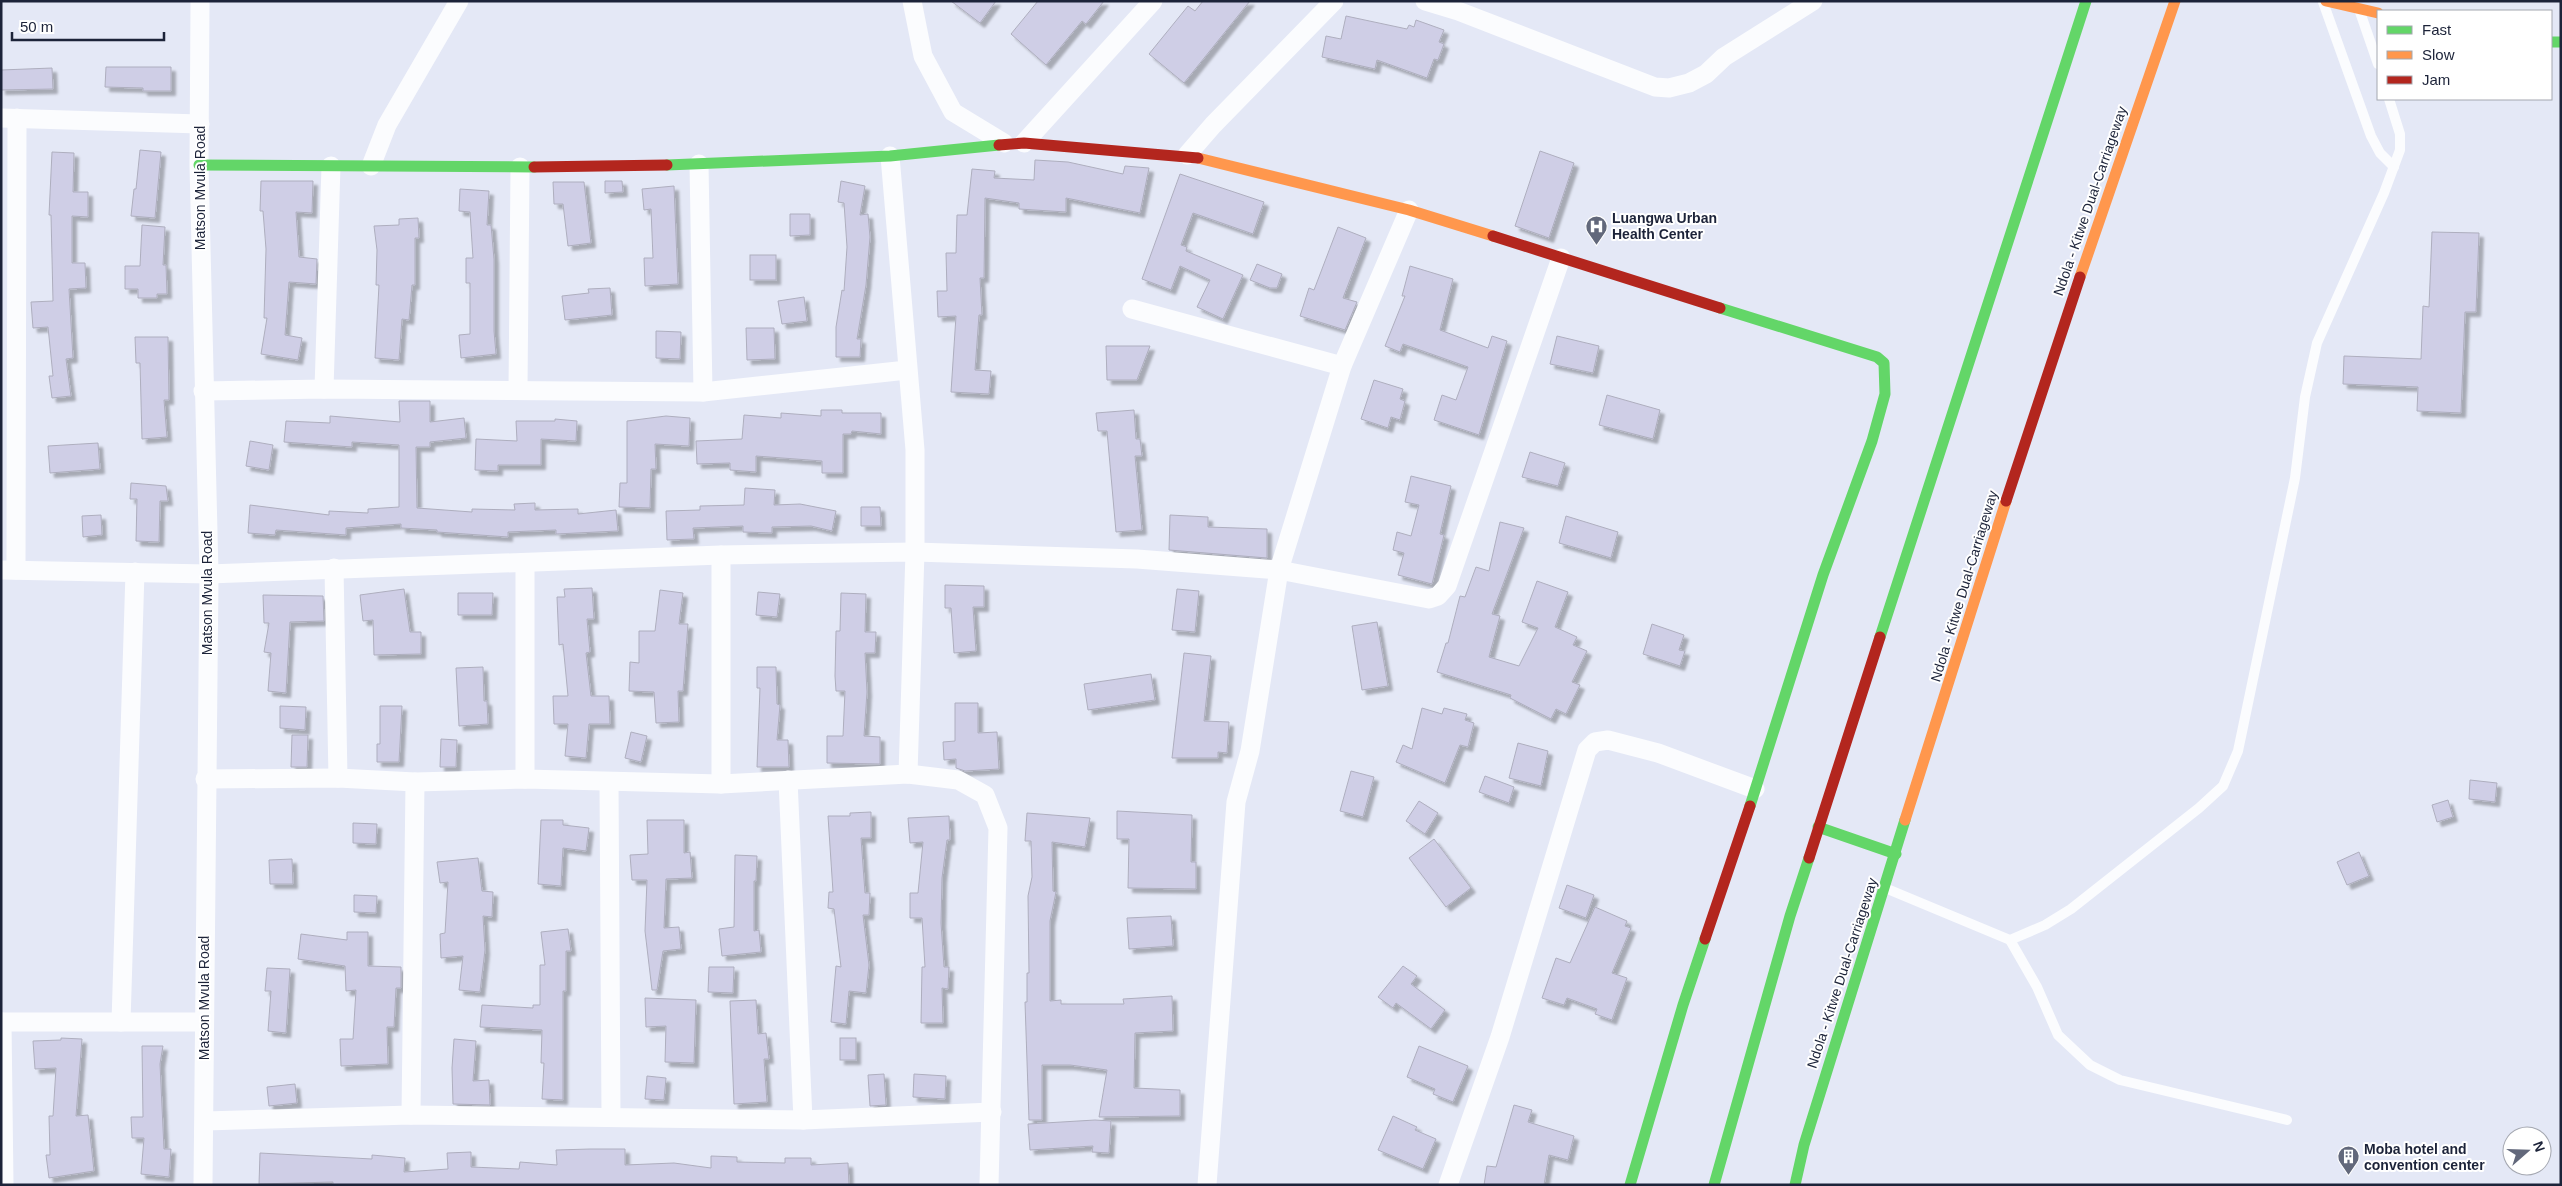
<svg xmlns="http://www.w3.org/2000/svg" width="2562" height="1186" font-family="Helvetica,sans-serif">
<defs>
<filter id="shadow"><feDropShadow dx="4.5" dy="4.5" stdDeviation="1" flood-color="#0004"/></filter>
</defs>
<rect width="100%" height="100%" fill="#e4e8f6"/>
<g fill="#cfcee6" stroke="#aeaebe" filter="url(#shadow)">
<path d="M951 1H996L980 23Z"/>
<path d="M1038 1H1104L1086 24 1082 21 1046 65 1011 34Z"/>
<path d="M1203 1H1250L1184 83 1149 54 1188 6 1195 11Z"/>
<path d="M1346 16 1407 29 1409 25 1414 27 1416 20 1444 30 1439 42 1444 44 1438 60 1434 59 1427 78 1377 60 1375 69 1322 57 1326 36 1341 39Z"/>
<path d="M106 67H171V91H143V88L105 87Z"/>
<path d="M52 68 53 89 1 90V70Z"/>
<path d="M140 150 161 152 155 218 131 216 134 189H136Z"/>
<path d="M1540 151 1574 163 1549 238 1515 226Z"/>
<path d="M52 152 74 153 73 192H88V217L72 216V263H85L86 288 69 289 73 358 66 359 71 396 52 398 49 376H53L48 327 33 328 31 302 53 301 51 215H49Z"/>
<path d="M1035 160 1068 162 1123 174 1125 166 1149 168 1140 213 1066 198V212L1019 209V203L985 198 984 278H980L982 315H979L975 370 991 371 989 394 951 392 956 316 938 317 937 291H947L946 253H956L957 215H967L972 169 995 171 994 178 1034 180Z"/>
<path d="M1180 174 1264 202 1253 234 1193 213 1181 245 1187 247 1186 251 1243 275 1223 319 1197 307 1210 280 1180 266 1171 290 1142 279Z"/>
<path d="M261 181H313L312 213 296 212 299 257 317 259 316 284 289 282 285 335 302 338 298 360 261 354 267 318H264L266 249 263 211H260Z"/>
<path d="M605 181H622L623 192 605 193Z"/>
<path d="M841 181 865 186 860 215 868 214 870 237 866 285 857 339H861L860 357H836V327L842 290 844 291 847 247 844 203 838 202Z"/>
<path d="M553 182H584L591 243 568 246 563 204H554Z"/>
<path d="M674 186 678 284 645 286 644 258H653L651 209 644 210 642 189Z"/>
<path d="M460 189 489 191 487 225H491L494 259V331L496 354 461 358 459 335 470 334V283H466V258H473L470 212 459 211Z"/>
<path d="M790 214H810V235L790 236Z"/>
<path d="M418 218 419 238H415V285H412L409 320 402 319 399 360 375 358 379 285H376L377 250 374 226 399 225V219Z"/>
<path d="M142 225 165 227 163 265H166L167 294H157V298H138V289H125V266H140Z"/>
<path d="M1338 227 1366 238 1343 298 1357 302 1345 330 1300 316 1309 288 1314 290Z"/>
<path d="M2432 232 2479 233 2476 312H2465L2461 413 2417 411 2418 387 2343 384 2344 356 2421 359 2423 306 2429 307Z"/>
<rect x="750" y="255" width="26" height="25"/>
<path d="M1257 264 1282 274 1277 288H1270L1250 280Z"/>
<path d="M1410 266 1453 279 1440 330 1488 348 1492 336 1507 341 1479 435 1434 420 1442 395 1456 400 1468 367 1403 344 1400 352 1385 346 1405 296H1402Z"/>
<path d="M610 288 612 315 565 320 562 296 589 293 588 289Z"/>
<path d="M804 297 807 321 782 324 778 301Z"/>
<path d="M746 328H774L775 359 747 360Z"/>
<path d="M656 331 681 332 680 359 656 358Z"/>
<path d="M1557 336 1599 346 1593 373 1550 364Z"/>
<path d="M135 337H168L169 400H164L167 437 142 439 140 363H136Z"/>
<path d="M1106 346H1150L1137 380H1107Z"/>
<path d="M1374 380 1403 389 1400 399 1405 401 1400 420 1391 417 1388 428 1361 419Z"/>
<path d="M1607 395 1660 410 1653 439 1599 425Z"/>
<path d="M399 401H430V422L464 418 466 438 430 442V447H416L417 508 472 512V509L515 510 514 504 535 503V510L578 509V514L616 510 618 531 556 534V530L508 532V537L437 532V530L401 528V524L346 528V535L276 530 275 535 248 533 250 505 329 515V511L368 513V509L399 507V445L352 442V447L284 442 286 421 330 423V416L400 422Z"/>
<path d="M821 410H842V413H881V434L852 431 851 434H843V473H822V461L756 456V472L730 470V463L697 464 696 441 742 439 744 415 781 418V413L821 416Z"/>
<path d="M1134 410 1136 439H1140L1142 456H1135L1142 530 1116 532 1107 431H1098L1096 413Z"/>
<path d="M666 416 690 418 689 446 655 444 656 469H651L650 508 619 507 620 483H627V421Z"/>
<path d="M555 419 577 421 576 441 541 439V465H498V471L475 470 476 439 517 441 516 421H555Z"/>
<path d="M250 441 273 445 269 470 246 466Z"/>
<path d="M98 443 100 469 50 473 48 446Z"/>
<path d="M1530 452 1565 463 1558 486 1522 477Z"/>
<path d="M1411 476 1451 486 1440 534 1444 535 1432 584 1398 575 1404 553 1393 550 1397 532 1411 536 1419 505 1405 502Z"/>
<path d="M131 483 166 486 168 501H160L159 542 136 541 137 499H130Z"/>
<path d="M745 488 775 490 774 505 800 504 836 511 832 531 811 526 772 527V533L743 532V526L693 528 694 539 667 540 666 511 700 510V506L744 505Z"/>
<path d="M861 507H880L881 526H861Z"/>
<path d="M101 515 102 535 83 537 82 516Z"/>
<path d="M1170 515 1208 517V527L1267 529V558L1169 550Z"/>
<path d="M1566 516 1618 532 1611 558 1559 543Z"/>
<path d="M1500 522 1524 528 1492 614 1500 616 1489 657 1519 666 1538 628 1522 622 1537 581 1568 592 1555 627 1577 637 1573 645 1587 651 1572 682 1580 685 1566 714 1556 709 1551 719 1510 698 1511 695 1437 672 1446 643H1448L1460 596 1465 597 1476 567 1489 571Z"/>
<path d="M945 585 984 586V607H973L976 651 954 653 951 608H945Z"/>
<path d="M592 588 594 619H587L590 652 586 653 591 696H609L610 724H589L586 758 565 756 568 724H554L553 696H568L563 644 559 645 557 597H565L564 589Z"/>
<path d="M404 589 410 632H421V654L374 655 373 620 363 621 360 595Z"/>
<path d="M1177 589 1199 591 1195 632 1172 630Z"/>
<path d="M660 590 683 593 679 624H688L683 691H678L679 722 656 723 654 692 629 691 630 662 639 663V631H655Z"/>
<path d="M758 592 780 594 777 617 756 615Z"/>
<path d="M458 593H493L492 615H458Z"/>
<path d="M841 593 866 594 865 632H876L875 653H865L867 692 864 736 880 737V764L827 763V736H843L845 691H836L835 676 836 631H840Z"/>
<path d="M263 595 323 596 324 621 290 622 286 693 268 691 271 653 264 652 269 623H264Z"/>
<path d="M1377 622 1388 686 1362 690 1352 626Z"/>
<path d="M1652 624 1684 635 1679 650 1685 651 1680 666 1643 654Z"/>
<path d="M1184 653 1211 656 1204 721 1229 722 1227 753 1218 752V758H1172Z"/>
<path d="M483 667 484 701H487L488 724 459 726 456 668Z"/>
<path d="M757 667H776L777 704 780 705 777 740H788L789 767H757L760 688H757Z"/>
<path d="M1151 674 1155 700 1088 710 1084 684Z"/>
<path d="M955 703H978V733L997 732 999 769 965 771 956 768V759L944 760 943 742 955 741Z"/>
<path d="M280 706 306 707 305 730 280 728Z"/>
<path d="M380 706H402L399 762H377V744H380Z"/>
<path d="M1422 708 1442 714 1444 708 1467 714 1465 720 1474 723 1468 747 1460 745 1445 783 1396 762 1403 745 1412 749Z"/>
<path d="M631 732 647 736 641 762 625 758Z"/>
<path d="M292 735H308L307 767H291Z"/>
<path d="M441 739 457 740 456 767H440Z"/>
<path d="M1518 743 1548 751 1541 786 1509 778Z"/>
<path d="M1351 771 1374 777 1363 817 1340 811Z"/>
<path d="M1485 776 1514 787 1509 803 1479 792Z"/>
<path d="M2470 780 2497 783 2495 802 2469 799Z"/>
<path d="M2448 800 2453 817 2437 822 2432 805Z"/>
<path d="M1419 801 1438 813 1425 834 1406 821Z"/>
<path d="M1117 811 1192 815 1191 862H1196V889L1128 888 1129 839H1117Z"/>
<path d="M871 812V838H861L865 893H870L869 915H863L869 965 866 993 849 991 846 1024 831 1022 836 966 841 967 834 909 828 908 829 892H833L828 816H850V813Z"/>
<path d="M1027 813 1090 818 1085 847 1052 842 1053 891 1056 892 1050 921V1001L1061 1000V1004H1124L1123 999 1172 996 1173 1031 1135 1033 1134 1088 1180 1090V1116L1099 1117 1107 1070 1070 1065H1042V1120H1029L1025 1002H1027V973H1029L1028 896 1032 877 1031 841H1025Z"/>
<path d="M949 816 950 840H947L942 878 941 923 944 967H949L948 989 942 988 943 1023H921L922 967H925L922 918H910V893H918L923 842 910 843 908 818Z"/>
<path d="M541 820H563V825L589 828 586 851 563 848 561 886 538 884Z"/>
<path d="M647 820H684V853L690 852 692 878 666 879 664 928 679 927 681 949 663 951 657 990H652L645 931 647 880H632L630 855 648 854Z"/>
<path d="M353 823 377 824 376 844 353 843Z"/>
<path d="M1434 839 1471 888 1446 907 1409 858Z"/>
<path d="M2359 852 2369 876 2347 885 2337 862Z"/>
<path d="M735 855 757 856 756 881H754V931L759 930 761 952 722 956 719 929 734 927Z"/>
<path d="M478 858 482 891 493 892 492 917 483 916 485 950 480 992 459 990 463 956 441 958 440 934 445 933 448 882 440 883 437 862Z"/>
<path d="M292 859 293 884H270L269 860Z"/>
<path d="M1567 885 1594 895 1586 918 1559 908Z"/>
<path d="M354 895 377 896 376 913 354 912Z"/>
<path d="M1595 907 1627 921 1625 926 1631 928 1612 973 1627 978 1612 1020 1595 1014 1597 1009 1567 998 1564 1005 1542 998 1556 958 1570 963Z"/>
<path d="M1171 916 1173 946 1129 949 1127 918Z"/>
<path d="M568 929 571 951H566V991H563V1100L542 1099 544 1063H541L542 1030 480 1027 482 1005 533 1008V1005H540V965H545L541 932Z"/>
<path d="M347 932H368V966L401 967V988H396L394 1027H387L388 1064 341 1066 340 1039H353L356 990 346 991 345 966 298 959 301 934 347 940Z"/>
<path d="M1403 966 1417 976 1411 984 1445 1010 1431 1029 1396 1003 1393 1008 1378 997Z"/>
<path d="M709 967H734L733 993 708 992Z"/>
<path d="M267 968 290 969 286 1033 268 1031 271 991H265Z"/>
<path d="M645 998 696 1000 694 1063 665 1062 666 1026 646 1027Z"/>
<path d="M756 1000 758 1034 766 1033 769 1059H764L767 1102 734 1104 730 1001Z"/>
<path d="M61 1038 82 1039 76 1116 88 1115 94 1171 49 1178 46 1155H50L49 1116H53L56 1068 35 1069 33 1041 61 1040Z"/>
<rect x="840" y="1038" width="16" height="22"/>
<path d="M454 1039 476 1041 473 1081 489 1080 490 1105 453 1104 452 1068Z"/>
<path d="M142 1046H163L160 1064 164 1149H171L169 1177 141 1174 144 1138H132L131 1117H143Z"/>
<path d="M1419 1046 1468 1066 1453 1102 1433 1094 1435 1089 1407 1077Z"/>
<path d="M884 1074 886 1105 870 1106 868 1075Z"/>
<path d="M914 1074 946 1076 945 1099 913 1097Z"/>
<path d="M647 1076 666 1078 664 1100 645 1099Z"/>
<path d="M295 1084 297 1103 269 1106 267 1087Z"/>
<path d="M1514 1105 1532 1110 1528 1122 1574 1136 1568 1160 1549 1155 1544 1185H1484L1487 1166 1496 1167Z"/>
<path d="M1393 1116 1417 1127 1415 1130 1436 1139 1423 1169 1378 1150Z"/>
<path d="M1095 1120 1111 1121 1109 1153 1092 1152 1093 1146 1030 1150 1028 1124Z"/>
<path d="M590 1149H625V1165L674 1163 711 1168V1156L737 1157V1162L785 1163V1158H811V1165L848 1163 849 1185H333V1182L259 1184 260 1153 372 1159V1155L405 1158 404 1172 448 1169 447 1153 471 1152V1167L519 1169 520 1162 557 1165 556 1150Z"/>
</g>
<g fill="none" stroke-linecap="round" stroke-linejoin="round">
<g stroke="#fbfcfe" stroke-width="10">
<path d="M2323 2 2371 136 2380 153 2394 167"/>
<path d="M2360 12 2378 64"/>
<path d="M1885 888 2010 940 2037 987 2058 1035 2090 1065 2120 1080 2287 1120"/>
<path d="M2010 940 2045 925 2071 909 2199 808 2223 786 2238 751 2295 478 2305 397 2317 343 2384 193 2400 150V134L2389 99"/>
</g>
<g stroke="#fbfcfe" stroke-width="19">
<path d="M200 1 199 165 209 574 203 1185"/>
<path d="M912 1 923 56 953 112 1004 143"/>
<path d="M1425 1 1458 11 1655 87 1669 88 1689 83 1706 74 1724 57 1813 1"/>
<path d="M1 118 200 124"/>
<path d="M1024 143 1153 1"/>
<path d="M1187 155 1213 125 1334 1"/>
<path d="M890 156 915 450V552L908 774"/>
<path d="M699 164 703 392"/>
<path d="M371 166 387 125 459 1"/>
<path d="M1132 309 1342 366"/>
<path d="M324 389 331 166"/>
<path d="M518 390 520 167"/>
<path d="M203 391 324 389 703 392 907 370"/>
<path d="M525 563V779"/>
<path d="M334 568 338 778"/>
<path d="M1 570 209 574 721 555 915 552 1137 559 1279 570 1342 366 1409 210"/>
<path d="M16 570 17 118"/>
<path d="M205 779 338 778 415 782 525 779 721 784 908 774 958 780 985 795 998 828 989 1185"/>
<path d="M788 780 803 1120"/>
<path d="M609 782 611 1117"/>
<path d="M721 784V555"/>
<path d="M1 1022H204"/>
<path d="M2 1022 4 1185"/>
<path d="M121 1022 135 572"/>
<path d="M411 1115 415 782"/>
<path d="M205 1121 411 1115 803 1120 992 1112"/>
<path d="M1207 1185 1236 802 1250 751 1279 570 1429 599 1438 596 1447 586 1561 258"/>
<path d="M1448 1185 1500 1037 1587 750 1595 742 1608 740 1658 753 1755 789"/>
</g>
<g stroke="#63d668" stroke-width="11">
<path d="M2551 42H2561"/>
<path d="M199 165 534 167"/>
<path d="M667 165 890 156 999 145"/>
<path d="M1720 308 1877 357 1884 363 1885 394 1872 441 1823 575 1750 806"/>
<path d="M1880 637 2086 1"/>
<path d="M1818 827 1896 854"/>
<path d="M1630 1185 1683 1005 1705 939"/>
<path d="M1714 1185 1790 916 1809 858"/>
<path d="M1795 1185 1804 1145 1905 820"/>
</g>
<g stroke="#ff974d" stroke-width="11">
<path d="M2326 1 2378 13"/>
<path d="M1198 158 1409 210 1493 236"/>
<path d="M2080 277 2175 1"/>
<path d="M1905 820 2006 501"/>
</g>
<g stroke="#b3261e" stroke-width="11">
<path d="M999 145 1024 143 1198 158"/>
<path d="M534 167 667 165"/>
<path d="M1493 236 1720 308"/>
<path d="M2006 501 2080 277"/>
<path d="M1809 858 1880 637"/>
<path d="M1705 939 1750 806"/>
</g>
</g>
<defs>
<symbol id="hospital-pin" viewBox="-11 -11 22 30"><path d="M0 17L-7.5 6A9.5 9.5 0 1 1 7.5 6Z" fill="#62687b" stroke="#fff"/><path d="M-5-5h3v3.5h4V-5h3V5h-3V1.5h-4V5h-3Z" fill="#fff"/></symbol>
<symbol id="building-pin" viewBox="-11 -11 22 30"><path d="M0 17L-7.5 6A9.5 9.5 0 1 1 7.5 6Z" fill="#62687b" stroke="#fff"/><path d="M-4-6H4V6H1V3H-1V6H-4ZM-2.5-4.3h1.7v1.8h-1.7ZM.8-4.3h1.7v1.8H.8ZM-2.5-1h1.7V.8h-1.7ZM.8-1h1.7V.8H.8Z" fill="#fff"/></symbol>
</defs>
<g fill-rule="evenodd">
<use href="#hospital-pin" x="1584" y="214" width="25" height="34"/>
<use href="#building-pin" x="2336" y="1144" width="25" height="34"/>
</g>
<g text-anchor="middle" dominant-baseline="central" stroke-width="4" stroke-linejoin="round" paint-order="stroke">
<g font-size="14" fill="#1c2339" stroke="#fff">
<text transform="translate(200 188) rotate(-90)">Matson Mvula Road</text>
<text transform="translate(2090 201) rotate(-71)">Ndola - Kitwe Dual-Carriageway</text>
<text transform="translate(1964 586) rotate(-73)">Ndola - Kitwe Dual-Carriageway</text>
<text transform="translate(207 593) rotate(-90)">Matson Mvula Road</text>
<text transform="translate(1842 973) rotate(-72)">Ndola - Kitwe Dual-Carriageway</text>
<text transform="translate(204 998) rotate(-90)">Matson Mvula Road</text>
</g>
<g font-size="14" font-weight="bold" fill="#1c2339" stroke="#fff" text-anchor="start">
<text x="1612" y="218">Luangwa Urban<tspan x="1612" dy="16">Health Center</tspan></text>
<text x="2364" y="1149">Moba hotel and<tspan x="2364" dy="16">convention center</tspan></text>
</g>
</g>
<rect width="2562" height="1186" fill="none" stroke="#1c2339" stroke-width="5"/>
<rect x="2377" y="10" width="175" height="90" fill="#ffffff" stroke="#a4a7b0"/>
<rect x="2387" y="26" width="25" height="8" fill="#63d668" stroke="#a4a7b0"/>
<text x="2422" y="35" font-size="15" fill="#1c2339">Fast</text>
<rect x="2387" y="51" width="25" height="8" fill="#ff974d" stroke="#a4a7b0"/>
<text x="2422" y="60" font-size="15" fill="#1c2339">Slow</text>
<rect x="2387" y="76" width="25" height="8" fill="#b3261e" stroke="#a4a7b0"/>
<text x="2422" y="85" font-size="15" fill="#1c2339">Jam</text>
<g transform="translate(2527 1151) rotate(70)"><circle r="24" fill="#ffffff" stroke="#a4a7b0"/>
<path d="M0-4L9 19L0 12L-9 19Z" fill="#62687b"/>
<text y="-8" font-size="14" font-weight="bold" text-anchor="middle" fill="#1c2339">N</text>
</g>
<path d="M12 32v8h152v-8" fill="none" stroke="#1c2339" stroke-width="2.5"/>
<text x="20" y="32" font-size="15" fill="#1c2339" stroke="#ffffff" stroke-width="4" paint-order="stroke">50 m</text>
</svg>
